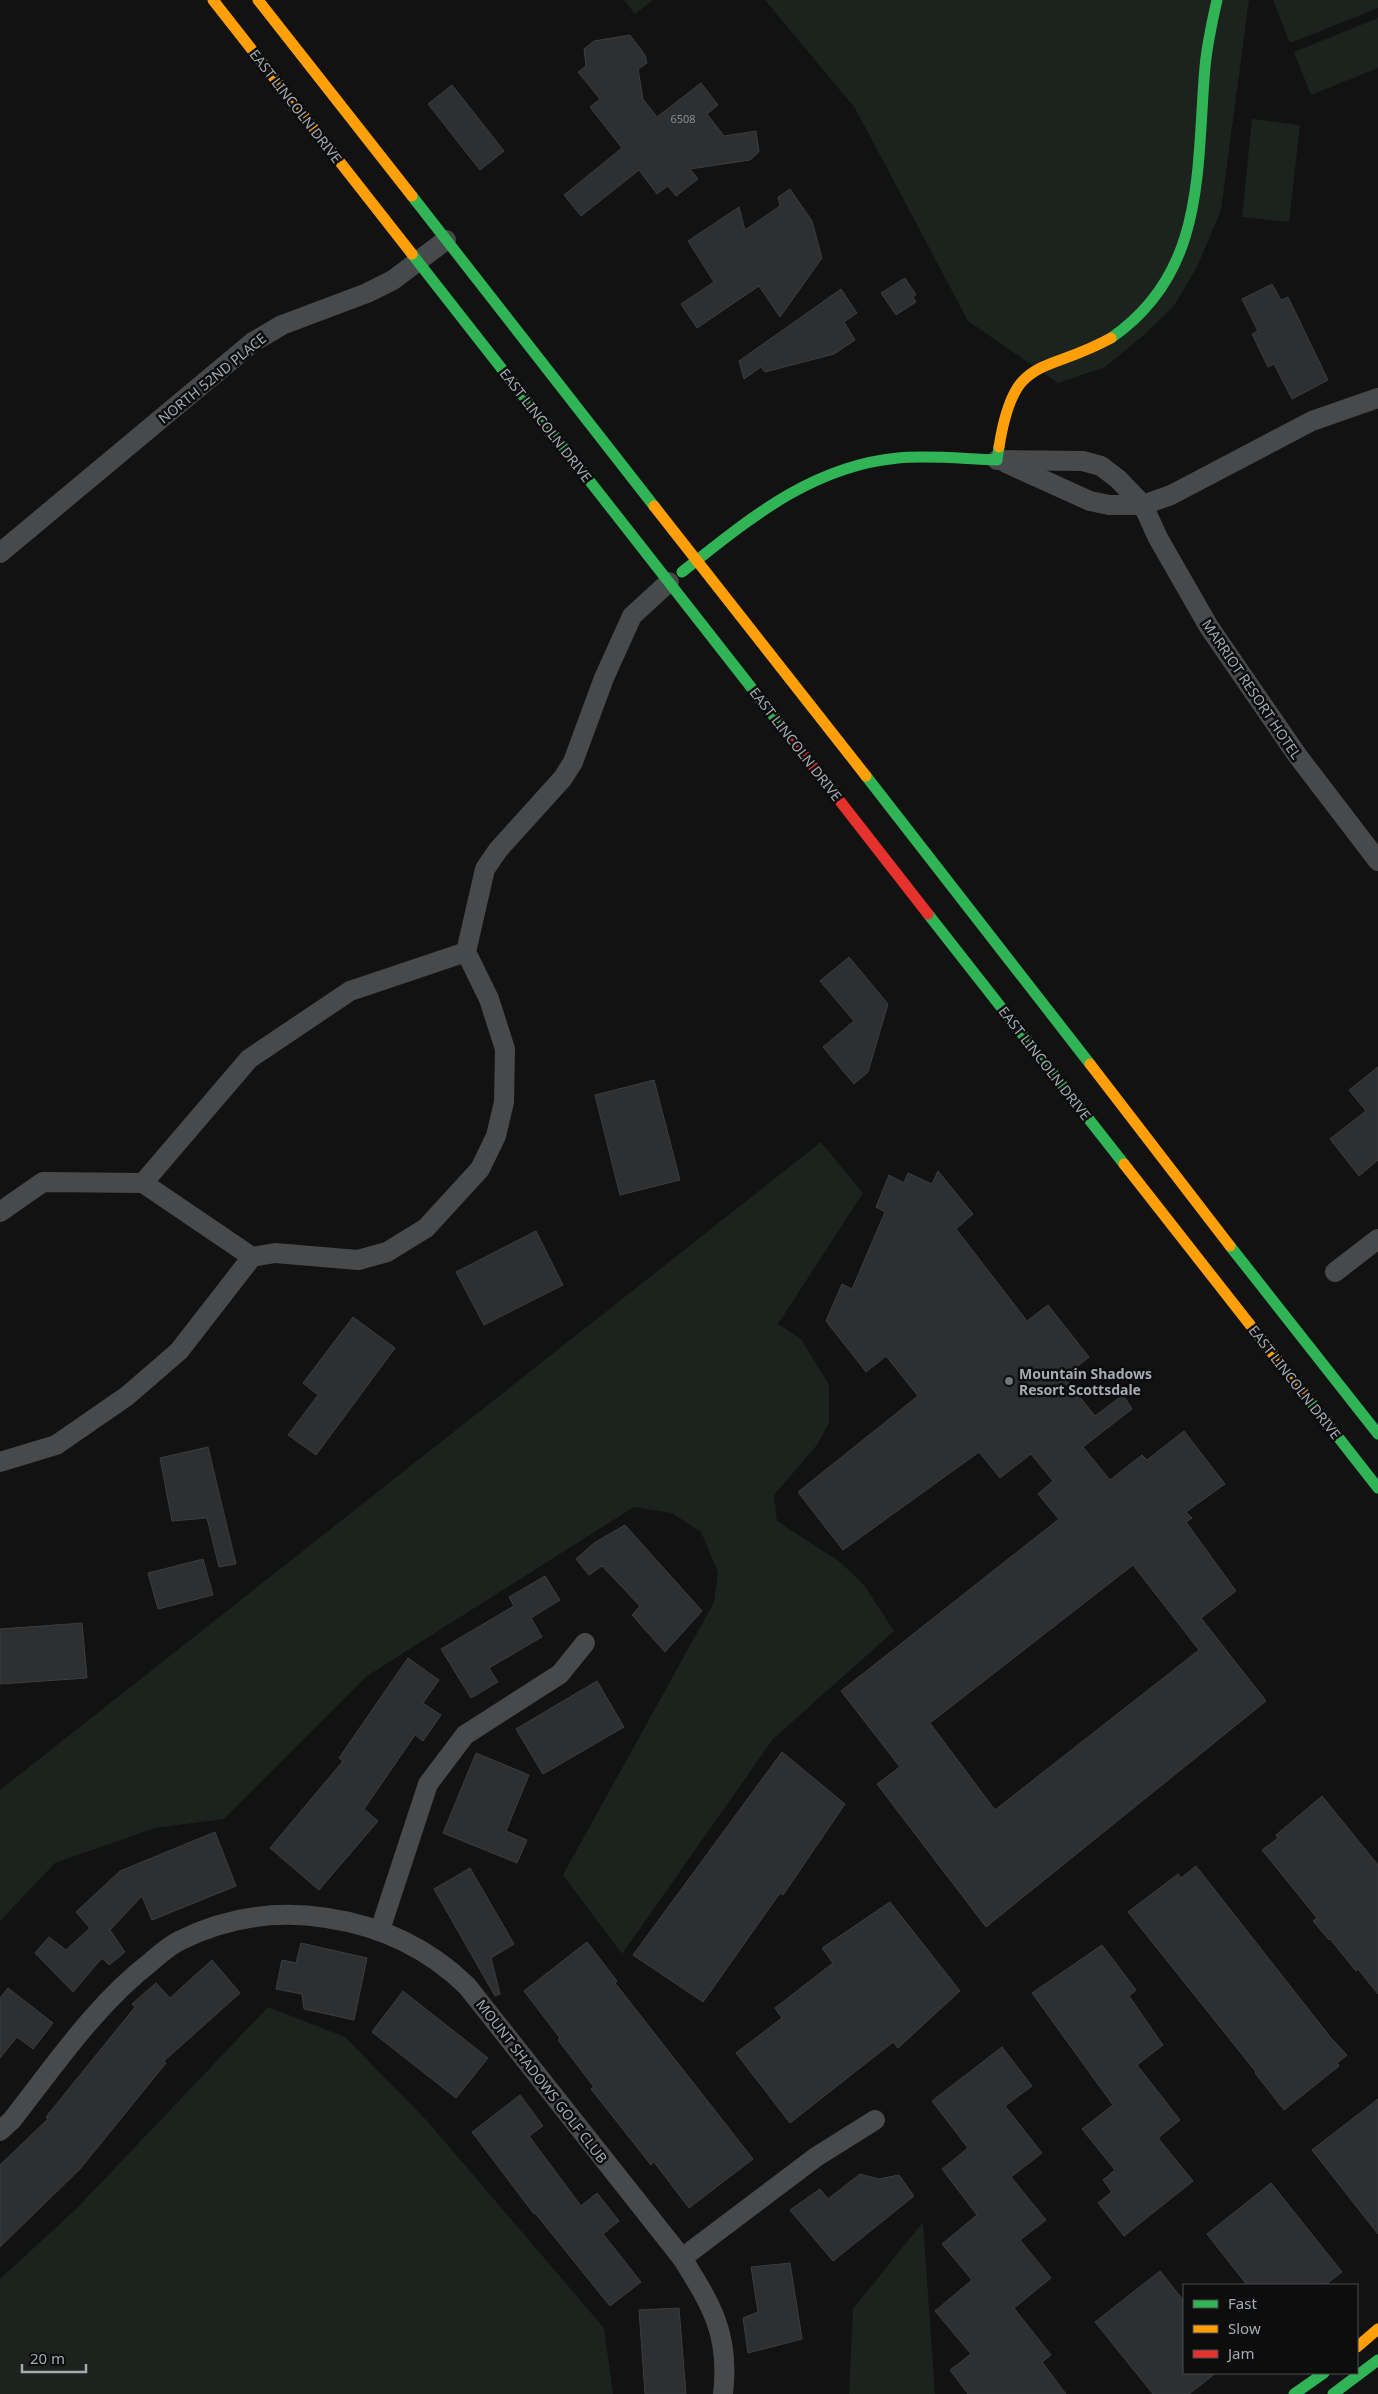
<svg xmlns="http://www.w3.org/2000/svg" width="1378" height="2394" font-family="'Noto Sans',sans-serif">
<rect width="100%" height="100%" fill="#121213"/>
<g fill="#1c221d">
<path d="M624 0H653L635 14Z"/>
<path d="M765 0H1249L1221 210 1197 267 1174 306 1144 335 1105 367 1058 383 968 321 855 108Z"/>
<path d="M1273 0H1378V8L1290 43Z"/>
<path d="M1378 18V68L1311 95 1294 52Z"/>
<path d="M1252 119 1300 125 1289 222 1242 217Z"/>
<path d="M821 1142 863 1193 778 1324 801 1339 829 1385V1423L817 1445 774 1495 777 1521 840 1562 864 1585 894 1631 773 1739 622 1954 563 1875 714 1602 718 1572 701 1532 672 1513 634 1507 367 1676 224 1819 155 1828 55 1863 0 1921V1790Z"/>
<path d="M268 2007 345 2037 428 2122 604 2328 613 2394H0V2279L77 2208Z"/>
<path d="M923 2222 935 2394H849L853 2309Z"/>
</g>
<g fill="#2e2f30" stroke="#3b3d3f" fill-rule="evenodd">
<path d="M630 35 645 55 647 63 638 69 643 99 657 117 701 83 718 105 707 114 724 136 756 131 759 152 750 160 690 169 698 179 676 196 668 186 657 194 639 170 581 216 564 195 622 148 590 107 600 99 578 72 586 66 584 49 594 41Z"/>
<path d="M452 85 504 151 480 170 428 104Z"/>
<path d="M790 189 812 221 822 258 780 317 759 286 697 328 681 304 714 282 688 241 739 207 745 230 780 206 778 197Z"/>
<path d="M905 278 916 295 913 297 916 302 896 315 881 293Z"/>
<path d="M1272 284 1281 300 1288 297 1328 380 1292 399 1274 364 1268 367 1252 334 1258 331 1242 299Z"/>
<path d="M841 289 857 313 844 322 855 340 834 354 765 372 761 367 744 379 739 361Z"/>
<path d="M849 957 888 1004 868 1072 854 1084 823 1047 854 1021 820 981Z"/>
<path d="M1378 1067V1160L1359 1176 1330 1139 1366 1111 1349 1090Z"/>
<path d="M654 1080 680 1180 620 1195 595 1095Z"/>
<path d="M938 1171 973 1214 956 1229 1027 1321 1048 1305 1089 1357 1064 1377 1095 1416 1123 1395 1132 1409 1083 1447 1110 1480 1142 1455 1147 1460 1184 1431 1225 1484 1186 1512 1192 1518 1186 1522 1236 1591 1201 1618 1266 1701 986 1927 877 1784 900 1767 841 1691 1059 1519 1038 1494 1053 1481 1031 1454 1000 1478 979 1452 843 1550 798 1492 918 1396 886 1356 866 1372 826 1321 842 1284 852 1289 885 1212 876 1207 889 1175 904 1183 908 1173 932 1184ZM1133 1565 1199 1650 995 1810 930 1723Z"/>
<path d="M536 1231 563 1285 484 1325 456 1272Z"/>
<path d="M353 1317 395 1348 316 1455 288 1435 318 1395 303 1383Z"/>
<path d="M208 1447 236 1564 219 1567 207 1518 172 1521 160 1458Z"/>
<path d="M625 1525 702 1611 665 1652 632 1615 640 1606 602 1566 589 1575 576 1559 594 1543Z"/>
<path d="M203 1559 213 1595 158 1609 148 1573Z"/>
<path d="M545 1576 560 1600 531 1618 542 1637 489 1668 498 1682 471 1698 441 1649 514 1606 509 1597Z"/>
<path d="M82 1623 87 1678 0 1684V1629Z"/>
<path d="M408 1658 439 1680 423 1703 441 1715 423 1741 415 1735 364 1809 378 1821 319 1890 270 1848 343 1761 339 1758Z"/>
<path d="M597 1681 624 1727 543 1774 516 1729Z"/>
<path d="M782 1752 845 1804 783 1895 780 1893 703 2002 633 1955Z"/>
<path d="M476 1753 529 1775 506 1831 527 1840 517 1863 443 1833Z"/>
<path d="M1322 1796 1378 1865V1994L1358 1969 1356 1971 1330 1939 1329 1940 1313 1921 1317 1918 1262 1850 1278 1838 1276 1835Z"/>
<path d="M215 1832 236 1886 152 1920 142 1896 110 1930 125 1952 109 1965 102 1958 73 1992 35 1953 49 1937 66 1950 90 1928 76 1912 120 1871Z"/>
<path d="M1196 1866 1331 2038 1347 2055 1337 2063 1339 2066 1284 2110 1255 2073 1256 2072 1128 1912 1178 1874 1181 1878Z"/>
<path d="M470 1868 514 1944 491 1958 500 1994 495 1996 434 1889Z"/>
<path d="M890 1902 960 1991 898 2048 893 2042 790 2123 736 2053 782 2018 775 2008 833 1963 822 1948Z"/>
<path d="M587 1942 617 1981 615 1983 753 2159 689 2208 654 2162 651 2165 591 2089 594 2087 558 2040 560 2038 524 1991Z"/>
<path d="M301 1943 367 1958 354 2020 304 2009 302 1994 276 1989 282 1960 296 1963Z"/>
<path d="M1102 1945 1136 1990 1129 1996 1163 2045 1137 2065 1180 2120 1158 2138 1193 2181 1124 2236 1098 2203 1112 2192 1103 2180 1115 2170 1082 2129 1113 2105 1032 1993Z"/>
<path d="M212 1960 240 1993 164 2061 166 2063 80 2169 0 2247V2165L48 2119 46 2117 135 2007 132 2004 156 1983 170 1998Z"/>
<path d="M8 1988 53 2023 33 2049 17 2037 0 2058V1998Z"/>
<path d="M403 1991 488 2058 456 2098 372 2032Z"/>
<path d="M1002 2047 1032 2086 1005 2106 1042 2153 1011 2177 1046 2220 1020 2240 1051 2278 1014 2308 1051 2355 1042 2362 1066 2394H968L950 2370 971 2354 935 2311 972 2280 942 2244 977 2215 942 2169 968 2148 932 2101Z"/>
<path d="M520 2095 543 2126 529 2136 581 2206 597 2193 619 2221 603 2234 641 2282 610 2306 535 2213 534 2214 472 2132Z"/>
<path d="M1378 2099V2234L1312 2150Z"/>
<path d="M860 2174 879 2179 899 2175 914 2196 833 2261 790 2210 820 2189 828 2199Z"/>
<path d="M1271 2183 1342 2272 1325 2285H1247L1207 2234Z"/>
<path d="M790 2263 802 2339 748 2353 743 2318 758 2312 751 2267Z"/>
<path d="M1160 2271 1184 2301V2373H1216L1189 2394H1153L1095 2322Z"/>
<path d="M679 2308 686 2394H645L639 2310Z"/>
</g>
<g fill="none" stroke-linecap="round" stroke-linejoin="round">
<g stroke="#47494b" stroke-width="20">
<path d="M997 460 1083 461 1101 466 1118 479 1143 505 1158 538 1209 627 1297 755 1378 861"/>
<path d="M1006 463 1090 501 1109 505H1143L1171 495 1312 421 1378 398"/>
<path d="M0 553 253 342 282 325 367 293 393 280 446 240"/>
<path d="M143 1183 252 1257"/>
<path d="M0 1212 43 1182 143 1183 249 1059 350 991 466 952"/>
<path d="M1335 1272 1378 1239"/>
<path d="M0 1462 56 1445 127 1396 179 1351 252 1257 275 1253 358 1260 387 1252 426 1228 480 1169 496 1136 504 1102 505 1049 489 999 466 952 485 869 498 850 563 778 573 762 604 678 632 616 669 582"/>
<path d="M380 1930 428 1784 465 1735 560 1674 585 1643"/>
<path d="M0 2131 12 2120C55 2065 96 2004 152 1961 160 1954 169 1946 179 1941 225 1918 276 1910 327 1918 381 1926 428 1948 467 1986L682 2258C712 2306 730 2335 723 2394"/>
<path d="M682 2258 816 2157 875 2120"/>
</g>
<g stroke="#30b455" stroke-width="11">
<path d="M412 196 654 506"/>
<path d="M412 254 783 728"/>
<path d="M1111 338C1207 272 1196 169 1205 67 1207 44 1212 22 1217 0"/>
<path d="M682 572C748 520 811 466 898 458 930 455 964 459 997 460L999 447"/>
<path d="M866 776 1090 1064"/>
<path d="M928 914 1124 1164"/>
<path d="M1230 1246 1378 1434"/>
<path d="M1302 1391 1378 1488"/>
<path d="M1294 2394 1324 2373"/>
<path d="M1333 2394 1378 2360"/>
</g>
<g stroke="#ff9f0a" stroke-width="11">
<path d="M213 0 412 254"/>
<path d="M258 0 412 196"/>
<path d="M999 447C1014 352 1042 376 1111 338"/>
<path d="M654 506 866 776"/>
<path d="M1090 1064 1230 1246"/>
<path d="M1124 1164 1302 1391"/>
<path d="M1357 2347 1378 2329"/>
</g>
<path stroke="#e5322d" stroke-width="11" d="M783 728 928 914"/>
</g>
<circle fill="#72757a" stroke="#0d0d0e" stroke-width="2" cx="1009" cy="1381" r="5"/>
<g text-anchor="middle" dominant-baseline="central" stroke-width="5" stroke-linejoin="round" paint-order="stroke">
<g font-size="11" fill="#878c92">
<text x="683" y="118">6508</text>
</g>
<g font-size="14" fill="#a5abb2" stroke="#0d0d0e">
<text transform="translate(296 106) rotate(52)">EAST LINCOLN DRIVE</text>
<text transform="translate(212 378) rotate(-39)">NORTH 52ND PLACE</text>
<text transform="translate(546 425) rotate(52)">EAST LINCOLN DRIVE</text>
<text transform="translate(1252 689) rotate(56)">MARRIOT RESORT HOTEL</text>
<text transform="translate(796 744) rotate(52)">EAST LINCOLN DRIVE</text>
<text transform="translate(1045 1063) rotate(52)">EAST LINCOLN DRIVE</text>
<text transform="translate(1295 1382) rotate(52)">EAST LINCOLN DRIVE</text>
<text transform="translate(542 2081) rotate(52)">MOUNT SHADOWS GOLF CLUB</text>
</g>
<g font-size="14" font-weight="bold" fill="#a5abb2" stroke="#0d0d0e" text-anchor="start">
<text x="1019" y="1373">Mountain Shadows<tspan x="1019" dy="16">Resort Scottsdale</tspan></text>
</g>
</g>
<rect x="1183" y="2284" width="175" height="90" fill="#0d0d0e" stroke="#4a4c50"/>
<rect x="1193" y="2300" width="25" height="8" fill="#30b455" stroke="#4a4c50"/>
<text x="1228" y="2309" font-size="15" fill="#a5abb2">Fast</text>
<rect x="1193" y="2325" width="25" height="8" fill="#ff9f0a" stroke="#4a4c50"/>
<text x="1228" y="2334" font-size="15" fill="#a5abb2">Slow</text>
<rect x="1193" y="2350" width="25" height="8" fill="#e5322d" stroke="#4a4c50"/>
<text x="1228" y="2359" font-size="15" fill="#a5abb2">Jam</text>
<path d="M22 2364v8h64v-8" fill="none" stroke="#a5abb2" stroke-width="2.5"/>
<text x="30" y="2364" font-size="15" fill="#a5abb2" stroke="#0d0d0e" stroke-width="4" paint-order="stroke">20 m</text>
</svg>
